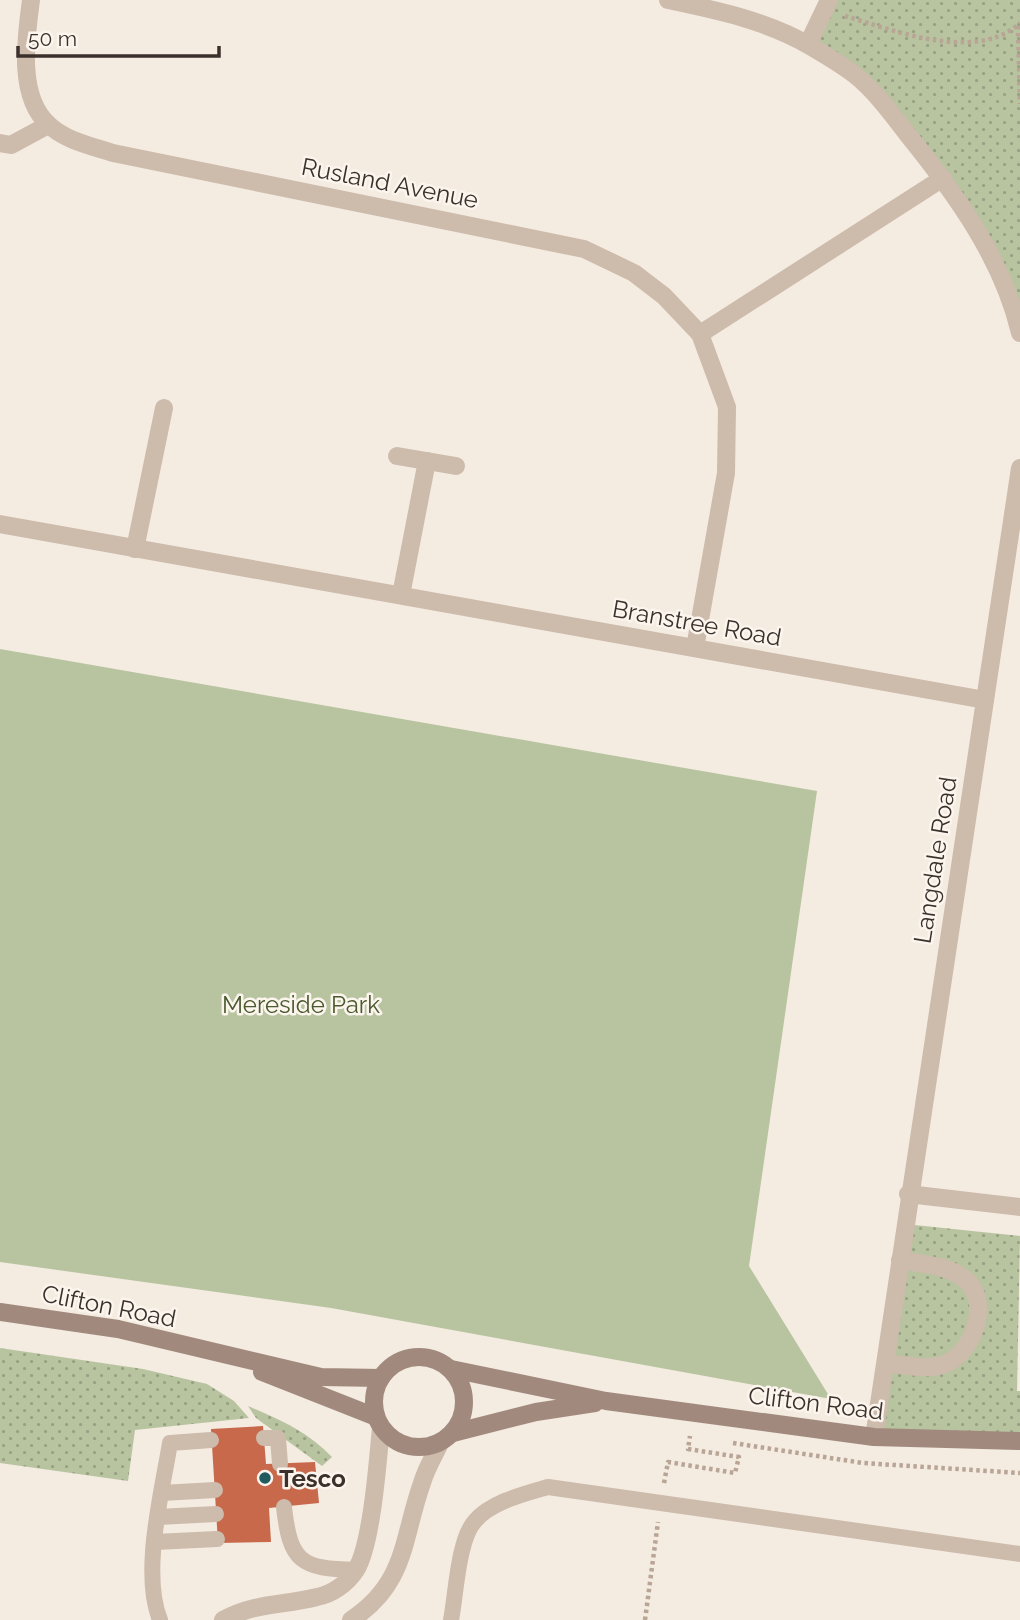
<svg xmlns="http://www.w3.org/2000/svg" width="1020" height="1620" font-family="Raleway,sans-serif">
<defs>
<pattern id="grass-dots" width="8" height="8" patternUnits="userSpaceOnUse" patternTransform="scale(1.75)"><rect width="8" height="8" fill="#b8c4a0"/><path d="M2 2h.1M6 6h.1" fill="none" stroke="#97a083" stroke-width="1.8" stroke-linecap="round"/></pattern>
</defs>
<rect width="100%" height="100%" fill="#f4ebe1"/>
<g fill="url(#grass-dots)">
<path d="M829 0H1020V333L995 264 890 111 808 44Z"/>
<path d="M905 1224 1020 1236 1017 1391H1020V1441L874 1437Z"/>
<path d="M0 1348 143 1369 207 1384 234 1401 249 1418 135 1430 128 1481 0 1463Z"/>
<path d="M248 1406C279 1419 308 1432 332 1457L322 1466 256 1418Z"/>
</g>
<path fill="#b8c4a0" d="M0 649 817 791 749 1266 831 1399 331 1308 0 1262Z"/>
<path fill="#c8694b" d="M263 1426 266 1464 315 1462 319 1503 269 1508 271 1542 218 1543 211 1429Z"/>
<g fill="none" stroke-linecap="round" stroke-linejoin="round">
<g stroke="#b9a596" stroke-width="4.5" stroke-dasharray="3.5 3.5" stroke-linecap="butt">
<path d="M845 16C896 31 976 63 1020 23"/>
<path d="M1018 26 1020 104"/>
<path d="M733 1443 863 1463 1020 1473"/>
<path d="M664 1483 668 1462 735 1473 739 1457 688 1449 690 1436"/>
<path d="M645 1620 658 1522"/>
</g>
<g stroke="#cdbbac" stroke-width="16">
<path d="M264 1438H278L280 1464"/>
<path d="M162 1493 215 1490"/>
<path d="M284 1507C290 1562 301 1569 356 1570"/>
<path d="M158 1517 216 1514"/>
<path d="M155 1542 217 1539"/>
<path d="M160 1620C141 1573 162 1492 170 1443L211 1440"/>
<path d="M451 1620C456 1595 458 1539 475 1521 491 1502 524 1494 548 1487L1020 1554"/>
</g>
<g stroke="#cdbbac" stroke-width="18">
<path d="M31 0C26 37 17 97 49 125 66 141 92 146 113 153L584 249 634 273 664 296 700 334 727 407 726 473 695 648"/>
<path d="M668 0C716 10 768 21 810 46 825 55 841 64 855 75 875 91 892 114 908 135 955 193 1003 259 1020 333"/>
<path d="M808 44 829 0"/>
<path d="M0 143 11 145 48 125"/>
<path d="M700 334 943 178"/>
<path d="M397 456 456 466"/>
<path d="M0 524 985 700"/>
<path d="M135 549 164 408"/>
<path d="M401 595 427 461"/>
<path d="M908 1194 1020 1207"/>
<path d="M886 1363C905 1365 927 1371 945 1364 973 1353 991 1303 967 1281 950 1265 922 1264 900 1260"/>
<path d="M874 1437 1020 468"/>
<path d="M223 1620C257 1602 282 1606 317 1597 332 1594 347 1584 356 1570 372 1544 378 1459 381 1427"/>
<path d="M351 1620C407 1583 402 1539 422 1483 426 1469 434 1456 440 1443"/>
</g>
<g stroke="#a18a7d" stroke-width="18">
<path d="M0 1312 118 1329 321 1377 381 1378"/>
<circle cx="419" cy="1402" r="45"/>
<path d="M451 1369 606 1401 874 1437 1020 1441"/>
<path d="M262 1372 376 1417"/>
<path d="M453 1433 536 1412 595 1403"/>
</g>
</g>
<circle fill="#1f5a5e" stroke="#fbf5ee" stroke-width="2.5" cx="265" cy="1478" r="7"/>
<g text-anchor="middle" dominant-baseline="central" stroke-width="5" stroke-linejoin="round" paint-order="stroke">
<g font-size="24" fill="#3b302b" stroke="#fbf5ee">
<text transform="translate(390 183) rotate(11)">Rusland Avenue</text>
<text transform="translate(697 623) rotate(10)">Branstree Road</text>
<text transform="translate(935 860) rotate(-81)">Langdale Road</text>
<text transform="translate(109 1306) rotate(11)">Clifton Road</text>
<text transform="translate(816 1403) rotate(7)">Clifton Road</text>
</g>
<g font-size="24" fill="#4a5a2e" stroke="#fbf5ee">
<text x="301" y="1004">Mereside Park</text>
</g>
<g font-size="24" font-weight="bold" fill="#3b302b" stroke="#fbf5ee" text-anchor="start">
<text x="279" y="1478">Tesco</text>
</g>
</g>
<path d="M18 46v10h201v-10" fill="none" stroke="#3b302b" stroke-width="3.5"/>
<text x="28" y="46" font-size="21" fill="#3b302b" stroke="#fbf5ee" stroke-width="5" paint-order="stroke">50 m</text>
</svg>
